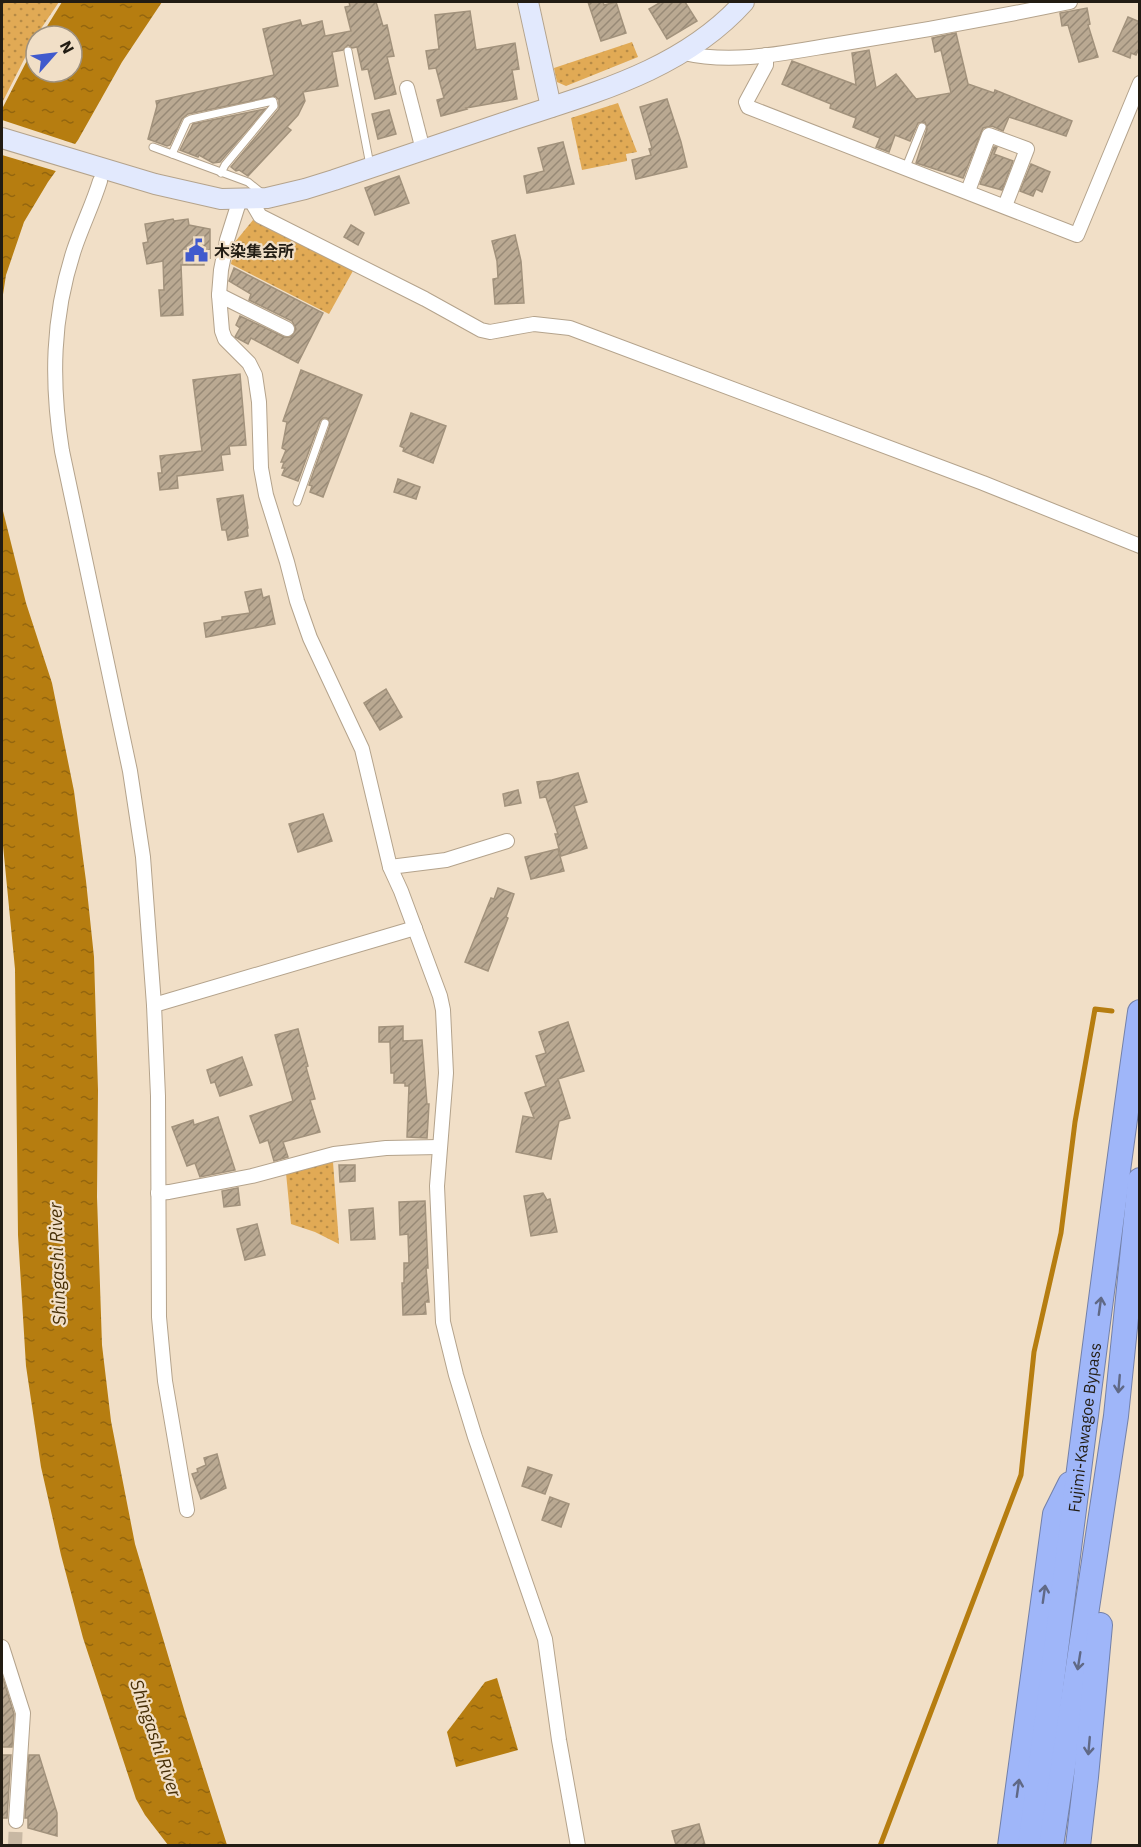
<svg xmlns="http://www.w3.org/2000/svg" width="1141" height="1847" font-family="'IBM Plex Sans','Noto Sans JP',sans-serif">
<defs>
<pattern id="grass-dots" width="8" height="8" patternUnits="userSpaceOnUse" patternTransform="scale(1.5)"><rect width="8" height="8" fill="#e1aa55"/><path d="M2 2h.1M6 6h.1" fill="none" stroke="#b68a45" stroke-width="1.8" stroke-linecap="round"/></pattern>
<pattern id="water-ripples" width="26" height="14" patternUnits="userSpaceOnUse" patternTransform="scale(1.5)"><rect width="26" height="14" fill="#b67d10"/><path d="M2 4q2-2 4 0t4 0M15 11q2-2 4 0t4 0" fill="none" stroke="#94660e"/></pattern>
<pattern id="building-hatch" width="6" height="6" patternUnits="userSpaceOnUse" patternTransform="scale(1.5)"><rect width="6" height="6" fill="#baa992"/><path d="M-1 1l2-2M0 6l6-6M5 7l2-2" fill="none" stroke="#978976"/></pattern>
</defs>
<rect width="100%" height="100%" fill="#f1dfc7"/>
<g fill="url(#grass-dots)">
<path d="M3 2H59L36 36 2 103V5Z"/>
<path d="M632 42 638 57 566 86 557 82 554 68Z"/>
<path d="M618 103 637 152 626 154 627 161 582 170 571 118Z"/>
<path d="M253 220 258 221 354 269 329 314 231 264 235 242Z"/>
<path d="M333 1162 339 1244 315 1232 291 1224 286 1173Z"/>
</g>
<g fill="url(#water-ripples)">
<path d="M62 2H162L122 62 78 140 48 182 24 222 6 275 2 301V109L36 43V72H72V36H41Z"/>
<path d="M2 507 26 603 52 683 74 791 86 881 94 957 98 1090 97 1197 102 1345 111 1421 135 1544 186 1716 227 1845H168L145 1815 136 1799 83 1638 61 1555 41 1467 26 1366 18 1235 15 969 2 835Z"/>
<path d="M497 1678 518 1750 456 1767 447 1732 485 1682Z"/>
</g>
<path fill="#f1dfc7" d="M2 120 78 145 59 172 2 155Z"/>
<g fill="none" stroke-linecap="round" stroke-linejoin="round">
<path stroke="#b67d10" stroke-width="5" d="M880 1846 1021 1475 1034 1352 1061 1233 1075 1122 1095 1009 1112 1011"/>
</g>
<g fill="url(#building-hatch)" stroke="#a2927c" stroke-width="1.5">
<path d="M349 2H376L383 26 387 25 394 56 387 57 396 94 375 99 368 69 362 70 357 47 352 48 348 45 343 50 332 52 338 86 303 92 305 101 298 115 287 127 291 130 248 176 239 170 236 171 231 167 279 109V100L275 96 188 114 182 119 170 145 167 146 148 139 157 106 156 101 274 75 263 29 300 20 302 26 322 21 325 36 351 31 345 7 350 6Z"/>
<path d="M588 2H603L604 5 616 2 626 33 601 41Z"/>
<path d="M661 2H685L697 21 667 39 649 9Z"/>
<path d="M1087 8 1090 24 1088 25 1098 57 1079 62 1068 25 1062 26 1060 13Z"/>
<path d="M470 11 476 50 515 43 519 69 512 70 517 99 466 108 467 109 441 116 437 100 444 98 436 68 429 69 426 51 439 49 435 15Z"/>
<path d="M1128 17 1140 22V46L1136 55 1131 53 1130 58 1113 51Z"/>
<path d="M956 33 968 84 994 93 995 90 1072 121 1066 136 1009 117 1003 131 992 126 983 128 963 178 916 163 927 129 925 122 918 123 910 141 895 135 889 152 876 147 880 138 853 127 856 118 830 108 831 104 782 84 792 61 856 85 852 53 869 50 876 88 896 74 916 99 951 93 941 50 935 52 932 38Z"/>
<path d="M667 99 681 142 687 167 636 179 632 160 651 155 649 149 652 148 640 107Z"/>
<path d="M265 109 220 162 213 163 199 155 198 157 180 150 193 124Z"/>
<path d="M389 110 396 134 378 139 372 114Z"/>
<path d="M563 142 574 184 527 193 524 176 544 171 538 148Z"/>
<path d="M994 147H997L994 154 1013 161 1002 190 980 184Z"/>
<path d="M1031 164 1050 172 1042 192 1036 189 1033 196 1020 191Z"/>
<path d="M399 176 409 203 375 215 365 188Z"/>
<path d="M173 219 174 221 188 219 189 225 210 229V258L204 257V265H181L183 315 161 316 159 290H164L163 261 147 264 143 243 148 242 145 224Z"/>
<path d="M351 225 364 233 358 245 344 237Z"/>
<path d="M515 235 521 261 524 303 495 304 493 279 498 278 497 261 492 241Z"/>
<path d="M234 268 323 313 298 363 251 338 248 344 235 337 240 328 236 325 240 316 284 337H291L296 329 292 321 249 300 251 294 229 281Z"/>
<path d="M301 370 362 395 323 497 310 492 312 486 309 485 330 425 327 418H323L320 421 298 481 282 475 285 468H282L284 462H281L286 450 282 448 287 422 283 421Z"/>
<path d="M240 374 246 445 229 446 230 454 221 455 223 470 177 476 178 488 160 490 158 473H162L160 456 202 451 193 380Z"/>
<path d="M411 413 446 426 433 463 403 451 404 448 400 446Z"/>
<path d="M398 479 420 487 416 499 394 492Z"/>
<path d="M243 495 248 528 247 529 248 536 228 540 226 530H222L217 499Z"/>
<path d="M261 589 263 598 269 596 275 624 206 637 204 623 222 620V617L250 613 245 592Z"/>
<path d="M386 689 402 717 380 730 364 703Z"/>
<path d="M578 773 587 802 574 806 587 848 561 856 555 834H558L546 797 540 798 537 782 552 780Z"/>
<path d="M518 790 521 803 505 806 503 794Z"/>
<path d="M323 814 332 841 298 852 289 824Z"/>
<path d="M558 849 564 871 531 879 525 857Z"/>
<path d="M498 888 514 894 506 917 508 918 488 971 465 962 491 898 494 899Z"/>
<path d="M568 1022 584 1071 558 1079 570 1118 559 1121 551 1159 516 1152 523 1116 534 1118 525 1093 546 1086 536 1056 546 1053 539 1032Z"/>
<path d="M403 1026V1041L422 1040 427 1104H429L427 1138 407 1137 409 1086H405V1083H394V1073H391L390 1042H379V1027Z"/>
<path d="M298 1029 308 1066 306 1067 315 1099 310 1100 320 1132 283 1142 288 1157 274 1161 268 1140 260 1143 250 1116 293 1101 275 1035Z"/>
<path d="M242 1057 252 1085 220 1096 215 1082 211 1083 207 1070Z"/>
<path d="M218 1117 235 1170 200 1177 195 1163 187 1166 172 1127 193 1120 194 1125Z"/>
<path d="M339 1165H355V1181L340 1182Z"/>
<path d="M238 1188 240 1205 224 1207 222 1191Z"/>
<path d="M543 1193 547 1200 550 1199 557 1232 531 1236 524 1196Z"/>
<path d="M425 1201 428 1268H426L429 1302H425L426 1314 403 1315 402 1283H404V1263H409L408 1234 400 1235 399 1202Z"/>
<path d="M373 1208 375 1239 351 1240 349 1210Z"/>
<path d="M257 1224 265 1255 245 1260 237 1229Z"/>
<path d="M217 1454 226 1488 201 1499 192 1474 198 1472 197 1469 206 1465 204 1458Z"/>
<path d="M528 1467 552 1475 545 1494 522 1486Z"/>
<path d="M550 1497 569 1504 561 1527 542 1520Z"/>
<path d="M2 1675 14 1714 12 1747H2Z"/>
<path d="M2 1755H11L7 1818H2Z"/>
<path d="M29 1755H39L57 1813V1836L28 1828V1818H25Z"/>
<path d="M699 1824 705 1845H676L672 1831Z"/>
</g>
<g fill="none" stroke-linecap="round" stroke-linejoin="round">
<path stroke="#c8b8a3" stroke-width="14" stroke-dasharray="14 7" stroke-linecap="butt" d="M15 1846 16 1821"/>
<defs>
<g id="lane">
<path d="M348 51 370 165"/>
<path d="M153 147 248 182 263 194"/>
<path d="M172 154 187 121 191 119 273 101 274 106 225 165 221 173"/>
<path d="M906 167 922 127"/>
<path d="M297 502 325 423"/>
</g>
<g id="street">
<path d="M684 53C734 65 789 52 839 44 916 32 993 18 1070 2"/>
<path d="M766 55V65L746 102 748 107 1077 235 1140 83"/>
<path d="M407 88 423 150"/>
<path d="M100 181C93 204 82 226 74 250 52 317 51 382 62 451L130 771 143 857 154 1005 158 1096 159 1317 165 1381 187 1510"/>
<path d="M968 191 989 135 1027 149 1005 206"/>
<path d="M240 199 227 240 221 270 219 295 222 331 225 339 249 363 255 375 259 402 261 468 266 495 287 562 297 601 310 638 362 749 390 867 401 891 440 996 443 1010 446 1073 437 1186 443 1322 456 1375 475 1437 545 1639 559 1740 578 1846"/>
<path d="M250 199 260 216 425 299 481 330 490 332 534 324 570 328 983 483 1140 546"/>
<path d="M219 295 287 329"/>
<path d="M390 867 446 860 507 841"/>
<path d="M154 1005 415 928"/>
<path d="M158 1193 169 1192 252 1176 334 1154 386 1148 439 1147"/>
<path d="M2 1647 23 1713 16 1821"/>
</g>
<g id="secondary">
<path d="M528 2 551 107"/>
<path d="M2 138 155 184 221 199 267 198 305 189 334 180C391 161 447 142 503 123 589 94 681 72 744 2"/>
</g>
<g id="highway">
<path d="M1010 1846 1055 1514 1070 1484"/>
<path id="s1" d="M1030 1846C1068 1568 1100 1289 1140 1012"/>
<path d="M1051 1846 1116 1416 1140 1180"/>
<path d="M1078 1846 1086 1777 1100 1625"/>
</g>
</defs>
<use href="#lane" stroke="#b4a38c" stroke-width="9"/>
<use href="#street" stroke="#b4a38c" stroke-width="16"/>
<use href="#secondary" stroke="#b4a38c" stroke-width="22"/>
<use href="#highway" stroke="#7380a8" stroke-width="26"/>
<use href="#lane" stroke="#fff" stroke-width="7"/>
<use href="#street" stroke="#fff" stroke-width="14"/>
<use href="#secondary" stroke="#e2e9fd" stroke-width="20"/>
<use href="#highway" stroke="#9fb6f9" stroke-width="24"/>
</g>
<defs><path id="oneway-shaft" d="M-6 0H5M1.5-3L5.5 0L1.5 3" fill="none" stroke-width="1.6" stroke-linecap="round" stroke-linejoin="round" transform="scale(1.5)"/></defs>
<g stroke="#606986">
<use href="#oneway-shaft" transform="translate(1100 1306) rotate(-82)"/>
<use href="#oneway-shaft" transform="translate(1119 1384) rotate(95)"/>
<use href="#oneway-shaft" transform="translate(1044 1594) rotate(-82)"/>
<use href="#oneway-shaft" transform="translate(1079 1661) rotate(99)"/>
<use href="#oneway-shaft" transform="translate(1089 1746) rotate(95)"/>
<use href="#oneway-shaft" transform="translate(1018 1788) rotate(-82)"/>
</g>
<defs>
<symbol id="civic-bare" viewBox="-9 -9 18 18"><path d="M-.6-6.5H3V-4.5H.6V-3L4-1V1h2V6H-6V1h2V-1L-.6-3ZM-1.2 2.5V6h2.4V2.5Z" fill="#405acd" stroke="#f1dfc7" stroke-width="2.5" paint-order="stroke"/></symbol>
</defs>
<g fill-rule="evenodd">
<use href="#civic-bare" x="180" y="234" width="33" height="33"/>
</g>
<g text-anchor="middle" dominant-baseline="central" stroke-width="4.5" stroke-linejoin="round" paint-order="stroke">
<g font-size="16" font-weight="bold" fill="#221c13" stroke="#f1dfc7" text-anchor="start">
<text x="214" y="251">木染集会所</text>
</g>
<g font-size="16" fill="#221c13" stroke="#f1dfc7">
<text stroke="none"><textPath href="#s1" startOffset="422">Fujimi-Kawagoe Bypass</textPath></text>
</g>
<g font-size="18" font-style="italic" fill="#472f06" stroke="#f1dfc7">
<text transform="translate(57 1264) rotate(-92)">Shingashi River</text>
<text transform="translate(156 1738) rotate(71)">Shingashi River</text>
</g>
</g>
<rect width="1141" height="1847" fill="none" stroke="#221c13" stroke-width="6"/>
<g transform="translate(54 54) rotate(62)"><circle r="28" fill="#f1dfc7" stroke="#9e917f" stroke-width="1.5"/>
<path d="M0-4.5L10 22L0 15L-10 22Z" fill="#405acd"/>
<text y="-9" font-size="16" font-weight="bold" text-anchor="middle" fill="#221c13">N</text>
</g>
</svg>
